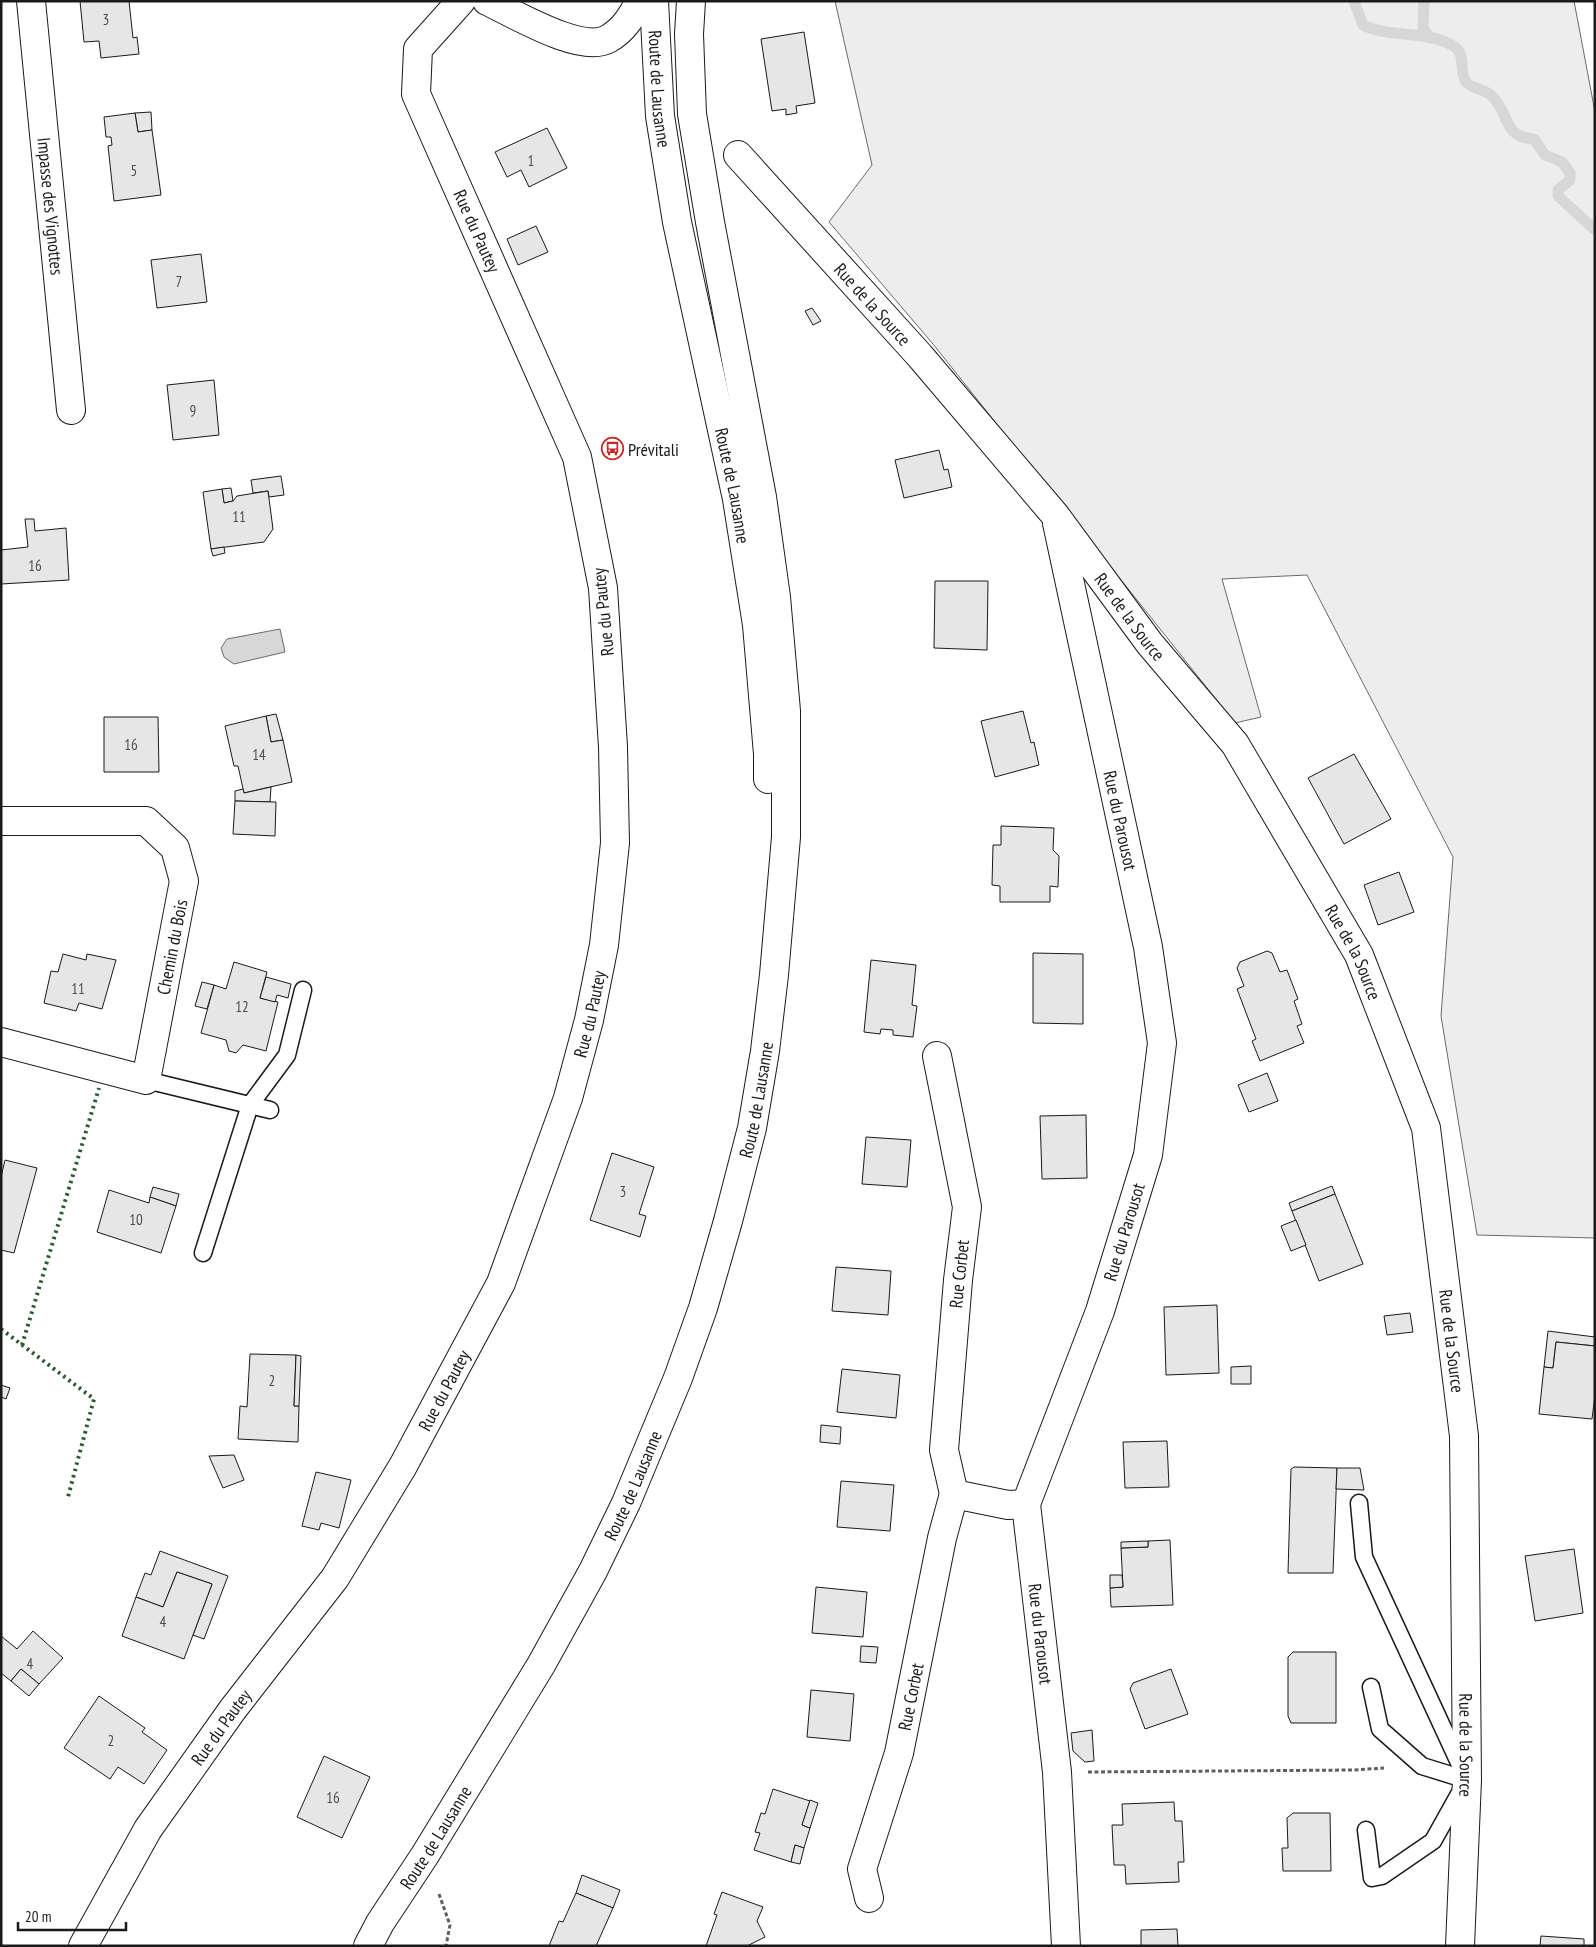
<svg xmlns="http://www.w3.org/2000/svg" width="1596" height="1947" font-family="'PT Sans Narrow',sans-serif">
<rect width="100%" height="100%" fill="#fff"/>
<path fill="#ededed" stroke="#6a6a6a" d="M835 1H1574L1595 112V1238L1477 1235 1441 1016 1453 857 1307 575 1222 579 1261 717 1235 723 933 344 829 222 872 165Z"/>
<path fill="#d7d7d7" stroke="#6a6a6a" d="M280 629 285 652 234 664 224 657 221 648 227 639Z"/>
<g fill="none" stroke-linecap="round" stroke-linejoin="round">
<g stroke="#d7d7d7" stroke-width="11">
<path d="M1354 1 1363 25C1391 39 1428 29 1455 47 1466 55 1459 73 1466 82 1470 88 1485 89 1492 96 1510 113 1502 137 1534 139L1545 155 1562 162 1570 173V180L1558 190V196L1595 230"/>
<path d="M1424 1 1423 28 1430 38"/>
</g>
</g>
<g fill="#e6e6e6" stroke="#1a1a1a">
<path d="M80 1H129L133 38 137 37 139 54 101 58 99 41 84 42Z"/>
<path d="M804 32 815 103 796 106 797 113 786 115V109L772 111 761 39Z"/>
<path d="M151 112 152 130 138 132 135 113Z"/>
<path d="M135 113 138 132 152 130 161 195 114 201 108 146 112 145 111 137H106L104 117Z"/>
<path d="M547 128 567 168 529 187 521 170 507 177 495 152Z"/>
<path d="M536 226 548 252 518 265 507 239Z"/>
<path d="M201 254 207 302 157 308 151 260Z"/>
<path d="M812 308 821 321 813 325 805 311Z"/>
<path d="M214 380 219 435 173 440 167 385Z"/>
<path d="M939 450 944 470 948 469 952 487 904 498 895 460Z"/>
<path d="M281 476 284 495 269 497 268 491 253 493 251 480Z"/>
<path d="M231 488 233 501 224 503 222 489Z"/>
<path d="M222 489 224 503 233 501 237 496 268 491 273 529 264 542 211 549 203 492Z"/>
<path d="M25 519H34L35 531 66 528 69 580 1 584V550L28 547Z"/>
<path d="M224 547 225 553 213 556 211 549Z"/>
<path d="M935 581H988L987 650 934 648Z"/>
<path d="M1023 711 1031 743 1034 742 1039 765 995 777 981 721Z"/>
<path d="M276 714 283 740 271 742 266 716Z"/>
<path d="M266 716 271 742 283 740 292 782 244 793 238 766H234L225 726Z"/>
<path d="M104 717H158L159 772H104Z"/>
<path d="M1354 754 1391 819 1344 844 1308 778Z"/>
<path d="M271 787 270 802 235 801V791L243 789 244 793Z"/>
<path d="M235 801 276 802 275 836 233 834Z"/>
<path d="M1001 826 1054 828 1053 850 1059 856 1058 887 1050 886V902H1000V886L992 885 993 845H1001Z"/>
<path d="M1399 872 1414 912 1378 925 1364 885Z"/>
<path d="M1267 951 1272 953 1280 972 1287 970 1298 999 1294 1001 1302 1024 1297 1026 1304 1043 1260 1061 1252 1041 1256 1039 1237 989 1244 986 1237 968 1240 962Z"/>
<path d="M1033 953 1083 954V1024L1033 1023Z"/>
<path d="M63 954 86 960 87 954 116 960 102 1009 79 1003 76 1011 44 1003 51 971 58 972Z"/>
<path d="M871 960 916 965 912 1005 917 1006 913 1037 893 1035V1030L881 1029 880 1034 864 1032Z"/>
<path d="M234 962 267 972 260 998 278 1002 266 1051 243 1045 236 1053 229 1051 226 1040 201 1033 214 985 226 989Z"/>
<path d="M266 977 291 984 288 998 277 995 275 1002 260 998Z"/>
<path d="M202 982 214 985 207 1009 195 1006Z"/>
<path d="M1267 1073 1278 1101 1249 1112 1238 1085Z"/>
<path d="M1086 1115 1087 1178 1042 1179 1040 1116Z"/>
<path d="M866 1137 911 1140 907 1187 862 1184Z"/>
<path d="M612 1153 654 1167 639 1214 646 1216 640 1237 590 1220Z"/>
<path d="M5 1160 37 1168 14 1253 1 1250V1177Z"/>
<path d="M1332 1186 1335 1194 1292 1211 1289 1203Z"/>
<path d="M153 1187 179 1194 176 1206 150 1197Z"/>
<path d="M109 1190 149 1203 150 1197 176 1206 161 1253 97 1232Z"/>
<path d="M1335 1194 1363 1264 1319 1281 1292 1211Z"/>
<path d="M1296 1220 1306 1245 1291 1251 1281 1226Z"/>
<path d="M836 1267 891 1271 888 1315 832 1311Z"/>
<path d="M1217 1305 1219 1373 1166 1375 1164 1307Z"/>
<path d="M1410 1313 1413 1332 1387 1335 1384 1316Z"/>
<path d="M1548 1331 1595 1337V1346L1556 1342 1553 1368 1544 1367Z"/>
<path d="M1556 1342 1595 1346V1395L1592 1419 1539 1414 1544 1367 1553 1368Z"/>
<path d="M250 1354 296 1355 294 1406H299L298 1442 238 1439 240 1406 247 1407Z"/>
<path d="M296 1355 301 1356 299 1406H294Z"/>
<path d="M1251 1366V1384H1231V1367Z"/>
<path d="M842 1369 900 1375 896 1418 837 1412Z"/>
<path d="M1 1385 10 1388 6 1399 1 1397Z"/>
<path d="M821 1425 841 1427 840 1444 820 1442Z"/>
<path d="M1167 1441 1169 1487 1125 1488 1123 1442Z"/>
<path d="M234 1455 244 1480 223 1488 209 1456Z"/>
<path d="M1294 1467 1337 1468 1333 1573H1288L1291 1469Z"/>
<path d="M1337 1468H1360L1364 1490 1336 1489Z"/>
<path d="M316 1472 351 1480 339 1528 321 1523 319 1530 302 1526Z"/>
<path d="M841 1481 894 1485 890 1531 837 1527Z"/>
<path d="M1170 1540 1173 1605 1111 1607 1110 1588 1123 1587 1121 1548 1148 1547V1541Z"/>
<path d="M1148 1541V1547L1121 1548V1542Z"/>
<path d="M1574 1549 1583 1613 1535 1621 1525 1556Z"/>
<path d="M160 1551 228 1576 204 1639 193 1635 212 1584 177 1572 163 1607 136 1597 145 1573 151 1575Z"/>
<path d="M177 1572 212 1584 184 1659 122 1636 136 1597 163 1607Z"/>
<path d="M1110 1575H1122L1123 1587 1110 1588Z"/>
<path d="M816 1587 867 1592 863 1637 812 1633Z"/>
<path d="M33 1631 63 1658 39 1684 21 1669 11 1681 1 1673V1636L17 1649Z"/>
<path d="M861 1646 878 1647 876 1663 860 1662Z"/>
<path d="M1293 1652H1336V1723H1291L1288 1716V1657Z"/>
<path d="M21 1669 39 1684 29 1696 11 1681Z"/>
<path d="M1171 1669 1188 1714 1145 1729 1130 1689 1133 1683Z"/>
<path d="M811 1690 854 1694 850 1741 807 1737Z"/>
<path d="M99 1696 145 1728 142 1732 167 1750 144 1784 118 1767 110 1779 64 1748Z"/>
<path d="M1092 1730 1094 1761 1085 1762 1073 1751 1071 1733Z"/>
<path d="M324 1756 370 1777 342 1838 297 1817Z"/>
<path d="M773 1789 810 1801 802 1825 810 1828 804 1848 795 1845 791 1862 754 1850 760 1833 755 1832 761 1813 765 1814Z"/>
<path d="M810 1800 818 1803 810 1828 802 1825Z"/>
<path d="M1174 1802 1175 1821H1182L1184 1862H1178L1179 1882 1126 1884 1125 1865H1114L1112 1825H1123L1122 1804Z"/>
<path d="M1293 1813H1330L1331 1871H1283L1282 1848H1288L1287 1818Z"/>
<path d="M795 1845 804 1848 800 1864 791 1862Z"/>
<path d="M582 1875 620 1890 613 1908 576 1893Z"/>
<path d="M722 1892 763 1907 757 1921 765 1937 747 1946H706L717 1915 714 1914Z"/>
<path d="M576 1893 613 1908 596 1946H549L559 1921 563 1922Z"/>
<path d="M1177 1929 1178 1946H1141V1930Z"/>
<path d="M1541 1936 1584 1939V1946H1540Z"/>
</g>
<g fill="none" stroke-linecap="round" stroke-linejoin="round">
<defs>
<g id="service">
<path d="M146 1080 270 1110"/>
<path d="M203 1253 250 1105 287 1055 303 990"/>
<path d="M1359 1503 1364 1557 1467 1780 1433 1841 1382 1876 1372 1878 1366 1830"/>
<path d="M1371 1687 1380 1729 1422 1766 1467 1780"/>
</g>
<g id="minor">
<path id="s1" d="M31 1 71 410"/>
<path id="s2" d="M738 155 920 356 1055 515 1150 644 1235 744 1359 955 1426 1128 1464 1436 1467 1780 1460 1946"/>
<path id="s3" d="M1057 523 1148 947 1162 1043 1148 1155 1100 1311 1026 1504 1057 1772 1066 1946"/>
<path d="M1 821H146L175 848 184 881 146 1080 1 1042"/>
<path d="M937 1056 967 1207 958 1280 944 1450 954 1494 1008 1505 1026 1504"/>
<path id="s4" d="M869 1898 862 1869 899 1753 942 1538 954 1494"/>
</g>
<g id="tertiary">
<path d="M487 1C515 14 581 54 608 39 624 30 632 16 640 1"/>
<path id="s5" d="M83 1946 148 1829 233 1709 335 1578 403 1466 501 1283 568 1098 589 1020 604 945 615 843 613 747 603 588 577 457 416 94 418 49 461 1"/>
</g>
<g id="secondary">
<path id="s6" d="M654 1 660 116 677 222 737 499 757 625 768 754V779"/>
<path id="s7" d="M368 1946 380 1923 425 1855 541 1665 593 1571 626 1503 678 1378 703 1308 728 1221 752 1128 765 1051 774 975 786 837V711L776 597 762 497 710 222 692 114 689 34 691 1"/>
</g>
</defs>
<use href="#service" stroke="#1a1a1a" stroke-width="19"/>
<use href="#minor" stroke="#1a1a1a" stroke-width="30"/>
<use href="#tertiary" stroke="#1a1a1a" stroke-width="30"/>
<use href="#secondary" stroke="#1a1a1a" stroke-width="30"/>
<g stroke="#5f5f5f" stroke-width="3" stroke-dasharray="4 2.5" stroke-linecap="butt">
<path d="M1088 1772 1353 1770 1384 1768"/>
<path d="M439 1894 450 1925 446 1946"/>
</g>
<use href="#service" stroke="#fff" stroke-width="16"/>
<use href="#minor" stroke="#fff" stroke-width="28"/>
<use href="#tertiary" stroke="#fff" stroke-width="28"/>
<use href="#secondary" stroke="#fff" stroke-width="28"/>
<g stroke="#2b5a34" stroke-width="4" stroke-dasharray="2.5 4" stroke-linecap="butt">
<path d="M1 1329 94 1399 68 1497"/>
<path d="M22 1345 99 1088"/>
</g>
</g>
<defs>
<symbol id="bus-ring" viewBox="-11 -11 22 22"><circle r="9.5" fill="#fff" stroke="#c62828" stroke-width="1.5"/><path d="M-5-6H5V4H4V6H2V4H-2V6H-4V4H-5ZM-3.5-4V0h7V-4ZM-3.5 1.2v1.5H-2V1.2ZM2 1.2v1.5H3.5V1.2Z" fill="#c62828"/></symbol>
</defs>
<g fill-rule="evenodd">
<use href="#bus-ring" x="600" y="436" width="25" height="25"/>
</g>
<g text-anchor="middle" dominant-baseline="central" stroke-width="4" stroke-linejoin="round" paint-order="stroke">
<g font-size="15" fill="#4d4d4d">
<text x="106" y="19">3</text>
<text x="531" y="160">1</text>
<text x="134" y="170">5</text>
<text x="179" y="281">7</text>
<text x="193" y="410">9</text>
<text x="239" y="516">11</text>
<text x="35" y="565">16</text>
<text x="131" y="744">16</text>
<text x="259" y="754">14</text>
<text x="78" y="988">11</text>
<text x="242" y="1006">12</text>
<text x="623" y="1191">3</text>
<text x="136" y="1219">10</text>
<text x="272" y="1380">2</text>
<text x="163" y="1621">4</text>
<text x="30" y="1663">4</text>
<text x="111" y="1740">2</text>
<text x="333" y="1797">16</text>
</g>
<g font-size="18" fill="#1a1a1a" stroke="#fff">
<text stroke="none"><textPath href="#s6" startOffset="88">Route de Lausanne</textPath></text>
<text stroke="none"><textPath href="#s1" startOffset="206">Impasse des Vignottes</textPath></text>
<text transform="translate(477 231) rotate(66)">Rue du Pautey</text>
<text stroke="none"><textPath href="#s2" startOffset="201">Rue de la Source</textPath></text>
<text stroke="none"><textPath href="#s6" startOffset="492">Route de Lausanne</textPath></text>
<text transform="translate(603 612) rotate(-96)">Rue du Pautey</text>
<text stroke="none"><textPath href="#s2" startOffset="606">Rue de la Source</textPath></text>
<text stroke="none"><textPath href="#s3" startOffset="304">Rue du Parousot</textPath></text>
<text transform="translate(172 947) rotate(-79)">Chemin du Bois</text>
<text stroke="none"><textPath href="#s2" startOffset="1011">Rue de la Source</textPath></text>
<text stroke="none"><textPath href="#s5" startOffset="1069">Rue du Pautey</textPath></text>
<text stroke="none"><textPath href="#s7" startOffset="938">Route de Lausanne</textPath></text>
<text transform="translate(1124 1232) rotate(-73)">Rue du Parousot</text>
<text transform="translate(959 1274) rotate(-84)">Rue Corbet</text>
<text stroke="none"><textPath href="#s2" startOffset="1416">Rue de la Source</textPath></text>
<text stroke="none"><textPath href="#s5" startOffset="664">Rue du Pautey</textPath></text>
<text stroke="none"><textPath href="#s7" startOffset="532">Route de Lausanne</textPath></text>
<text stroke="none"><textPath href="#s3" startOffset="1144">Rue du Parousot</textPath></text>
<text stroke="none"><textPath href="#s4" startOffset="209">Rue Corbet</textPath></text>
<text stroke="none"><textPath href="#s5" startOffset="259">Rue du Pautey</textPath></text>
<text stroke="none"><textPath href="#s2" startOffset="1821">Rue de la Source</textPath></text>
<text stroke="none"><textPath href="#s7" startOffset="128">Route de Lausanne</textPath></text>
</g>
<g font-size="18" fill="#1a1a1a" stroke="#fff" text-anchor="start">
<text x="628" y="449">Prévitali</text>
</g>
</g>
<rect width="1596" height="1947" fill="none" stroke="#1a1a1a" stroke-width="5"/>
<path d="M18 1922v8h108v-8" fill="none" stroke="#1a1a1a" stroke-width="2.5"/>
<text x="25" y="1922" font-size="15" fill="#1a1a1a" stroke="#ffffff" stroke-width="4" paint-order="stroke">20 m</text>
</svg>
